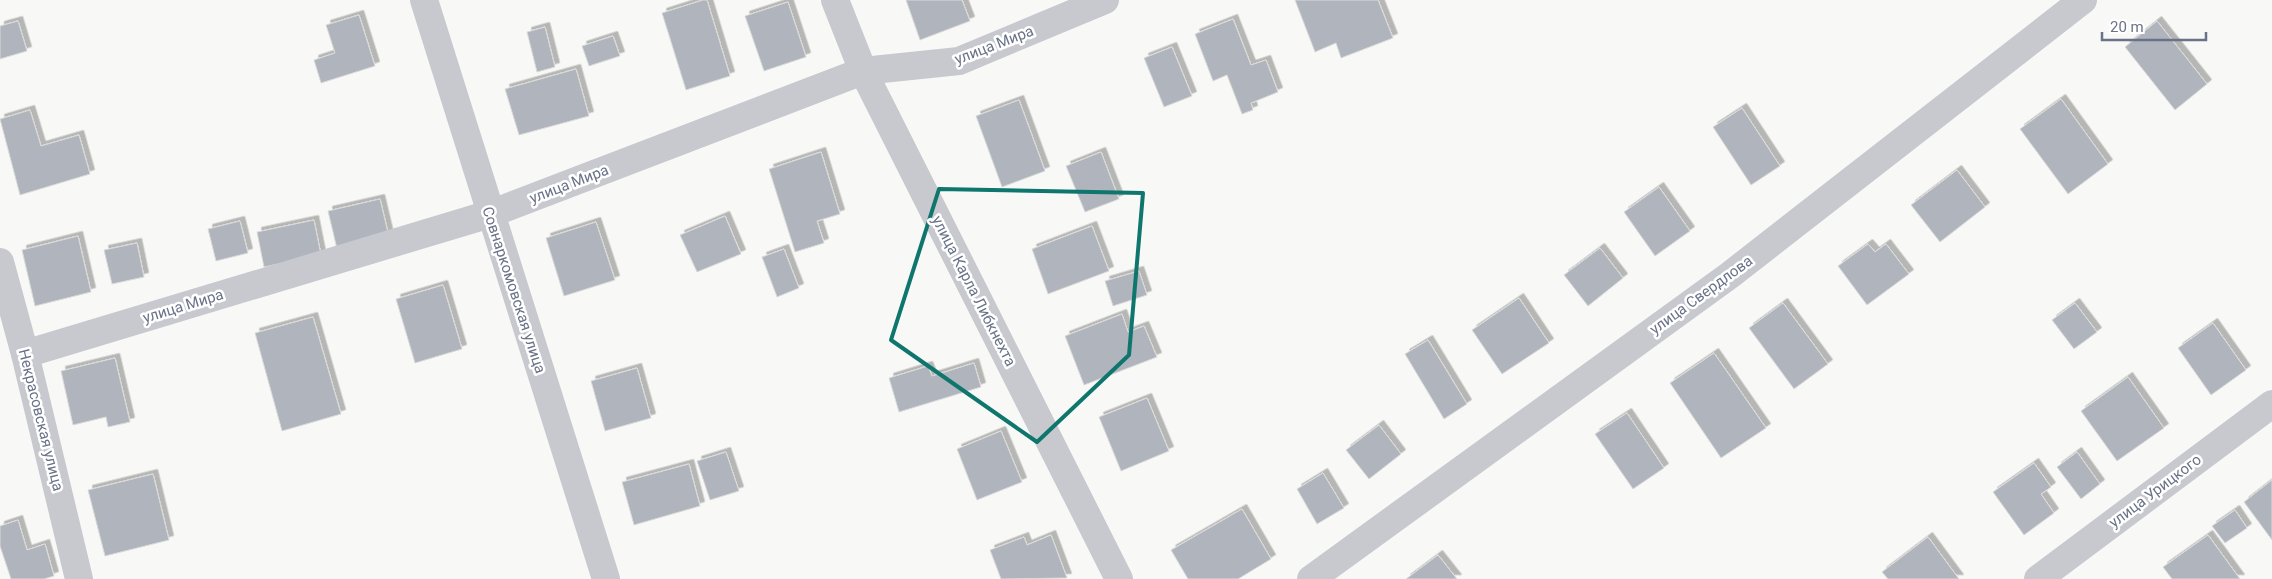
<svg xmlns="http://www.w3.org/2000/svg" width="2272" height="579" font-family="Roboto,sans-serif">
<defs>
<filter id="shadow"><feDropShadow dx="4.5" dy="-4.5" stdDeviation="0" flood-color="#0004"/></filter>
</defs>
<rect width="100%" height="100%" fill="#f8f9f7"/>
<g fill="#b0b4bd" stroke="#dadbd9" filter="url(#shadow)">
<path d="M703 0H707L730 76 686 90 662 13Z"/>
<path d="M906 0H962L970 21 920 40Z"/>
<path d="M1295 0H1378L1393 38 1341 58 1336 43 1315 52Z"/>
<path d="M788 2 806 57 764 71 745 16Z"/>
<path d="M359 15 375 66 321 83 314 60 335 53 326 25Z"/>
<path d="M1233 19 1251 65 1266 60 1278 92 1251 103 1253 110 1242 114 1227 75 1213 81 1195 34Z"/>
<path d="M18 21 27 51 0 59V26Z"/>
<path d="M2157 21 2207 84 2175 110 2125 47Z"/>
<path d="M545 27 555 67 537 72 527 32Z"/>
<path d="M613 36 620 56 589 66 582 46Z"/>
<path d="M1172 47 1192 96 1164 107 1144 58Z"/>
<path d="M576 69 589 116 519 135 505 89Z"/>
<path d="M2061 99 2108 164 2068 194 2020 129Z"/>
<path d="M1019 100 1045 171 1002 187 976 116Z"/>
<path d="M1742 108 1780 166 1751 185 1713 127Z"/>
<path d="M30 110 41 146 79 135 90 174 20 195 0 119Z"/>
<path d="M821 152 840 214 817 221 824 243 795 252 769 169Z"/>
<path d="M1101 152 1119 199 1085 212 1066 166Z"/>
<path d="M1957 170 1985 207 1940 242 1911 205Z"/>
<path d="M1659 187 1690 231 1655 256 1624 212Z"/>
<path d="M380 199 389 237 337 249 328 211Z"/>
<path d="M725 216 741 254 697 272 680 235Z"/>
<path d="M314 220 321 255 264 267 257 232Z"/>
<path d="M240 221 248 253 216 261 208 229Z"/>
<path d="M596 222 615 280 564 296 546 238Z"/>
<path d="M1092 226 1109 271 1048 294 1032 249Z"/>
<path d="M78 236 91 292 35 306 22 250Z"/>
<path d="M137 243 144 277 112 284 104 250Z"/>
<path d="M1868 244 1875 252 1886 244 1909 274 1867 305 1838 266Z"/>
<path d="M1600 248 1623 278 1588 306 1564 275Z"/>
<path d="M784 249 799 288 777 297 762 257Z"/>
<path d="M1139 271 1147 295 1113 306 1105 281Z"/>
<path d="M443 285 462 349 415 363 396 299Z"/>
<path d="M1519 298 1549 343 1502 374 1472 330Z"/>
<path d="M1783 303 1828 364 1794 389 1749 328Z"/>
<path d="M2075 303 2097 332 2074 349 2052 320Z"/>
<path d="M1122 314 1128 332 1144 326 1157 357 1084 385 1065 336Z"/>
<path d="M313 317 341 414 282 431 255 333Z"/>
<path d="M2213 323 2246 370 2211 395 2178 348Z"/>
<path d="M1428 340 1467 404 1444 419 1405 354Z"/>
<path d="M1714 353 1766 428 1721 458 1670 383Z"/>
<path d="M115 358 130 422 108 427 106 417 73 425 61 371Z"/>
<path d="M974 363 981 387 899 412 889 378 928 366 932 376Z"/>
<path d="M637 368 651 418 605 431 591 381Z"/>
<path d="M2128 377 2164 428 2117 461 2081 411Z"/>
<path d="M1147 398 1169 451 1121 471 1099 417Z"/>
<path d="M1627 413 1664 468 1633 489 1595 434Z"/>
<path d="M1379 425 1401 454 1369 479 1346 450Z"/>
<path d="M1001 431 1022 482 977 500 957 449Z"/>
<path d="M726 452 739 491 710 500 697 461Z"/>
<path d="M2077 452 2100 484 2081 499 2057 467Z"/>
<path d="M2034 463 2051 487 2041 494 2054 513 2024 535 1993 492Z"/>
<path d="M689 464 700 506 634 525 622 482Z"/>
<path d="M1323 473 1344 508 1317 524 1297 489Z"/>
<path d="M153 474 169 540 105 556 88 490Z"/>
<path d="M2272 480V540L2244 502Z"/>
<path d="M1242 509 1271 559 1238 579H1188L1171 550Z"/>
<path d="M2235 510 2247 528 2225 543 2212 526Z"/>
<path d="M18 520 27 550 45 544 54 576 44 579H11L0 546V526Z"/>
<path d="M1051 535 1067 578 1001 579 990 550 1024 537 1027 545Z"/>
<path d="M2208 535 2240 579H2172L2163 567Z"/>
<path d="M1928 537 1959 579H1888L1882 572Z"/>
<path d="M1438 555 1457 579H1406Z"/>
</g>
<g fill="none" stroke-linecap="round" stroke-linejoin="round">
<g stroke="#c7c9ce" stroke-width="28">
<path d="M424 0 606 579"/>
<path d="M835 0 863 71 1119 579"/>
<path d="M0 262 25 354 79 579"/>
<path d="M25 354 490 214 863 71 959 61 1105 0"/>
<path d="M1311 579 1730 275 2083 0"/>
<path d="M2038 579 2272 404"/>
</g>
</g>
<path fill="none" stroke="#0f766e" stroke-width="4" stroke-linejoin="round" d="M939 189 1143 193 1129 355 1037 442 891 340Z"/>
<g text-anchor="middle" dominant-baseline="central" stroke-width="5" stroke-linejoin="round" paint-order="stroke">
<g font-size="15" fill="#697287" stroke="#fff">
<text transform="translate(994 45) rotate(-21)">улица Мира</text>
<text transform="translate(569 184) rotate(-21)">улица Мира</text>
<text transform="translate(514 290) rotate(72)">Совнаркомовская улица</text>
<text transform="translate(974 291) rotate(63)">улица Карла Либкнехта</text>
<text transform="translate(1701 295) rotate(-36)">улица Свердлова</text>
<text transform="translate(183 306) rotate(-17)">улица Мира</text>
<text transform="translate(41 420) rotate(76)">Некрасовская улица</text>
<text transform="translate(2155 491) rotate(-37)">улица Урицкого</text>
</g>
</g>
<path d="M2102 32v8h104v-8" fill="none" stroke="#697287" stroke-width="2.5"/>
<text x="2110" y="32" font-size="15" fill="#697287" stroke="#ffffff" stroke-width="4" paint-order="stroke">20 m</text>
</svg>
